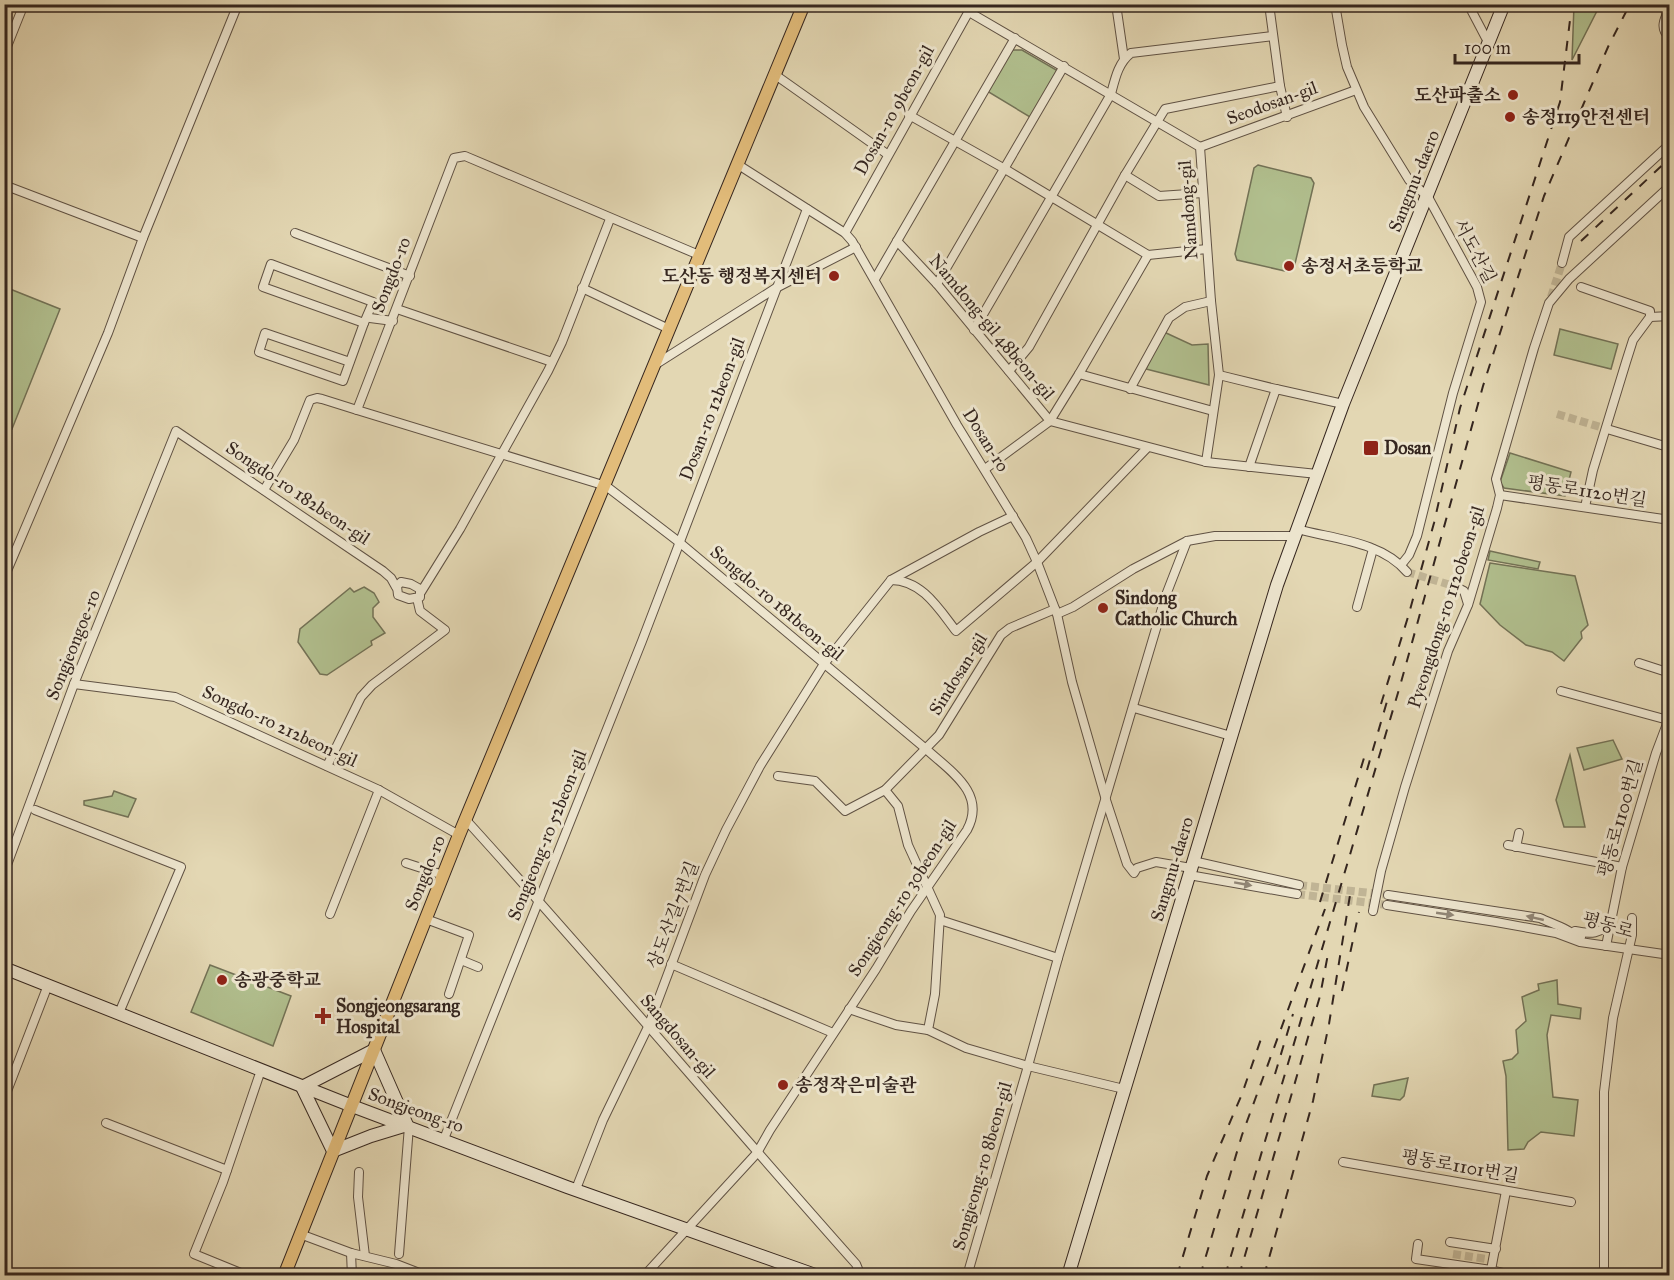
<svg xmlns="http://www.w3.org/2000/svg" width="1674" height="1280" font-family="'IM FELL Great Primer','Noto Serif KR',serif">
<rect width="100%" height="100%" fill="#e3d7b3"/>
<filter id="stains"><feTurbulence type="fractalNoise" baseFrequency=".00333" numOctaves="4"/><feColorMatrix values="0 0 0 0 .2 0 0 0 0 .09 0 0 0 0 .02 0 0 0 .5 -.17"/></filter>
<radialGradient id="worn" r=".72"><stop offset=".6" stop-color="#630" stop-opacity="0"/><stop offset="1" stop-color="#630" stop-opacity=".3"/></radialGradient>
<g fill="#b1bf8e" stroke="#737256" stroke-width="1.5">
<path d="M1574 5H1600L1572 60Z"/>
<path d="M1012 50H1022L1058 71 1030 117 987 91Z"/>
<path d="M1258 165 1311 178 1314 183 1294 268 1289 272 1237 260 1235 254 1254 168Z"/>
<path d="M5 287 60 309 12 429 5 425Z"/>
<path d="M1560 329 1618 344 1611 369 1554 355Z"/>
<path d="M1164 332 1192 345 1208 344 1209 385 1146 369Z"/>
<path d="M1510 453 1571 472 1565 496 1504 488 1500 482Z"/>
<path d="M1490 551 1540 562 1538 569 1488 560Z"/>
<path d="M1490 563 1575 576 1588 625 1581 632 1582 638 1564 661 1552 652 1526 645 1500 625 1480 604Z"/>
<path d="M364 587 374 593 379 602 373 608V617L385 633 371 641 372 645 327 675 320 674 298 642 300 629 350 588 354 592Z"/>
<path d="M1613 740 1622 759 1584 770 1577 748Z"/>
<path d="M1570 755 1585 827H1564L1556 800Z"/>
<path d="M114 791 136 799 128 817 84 805V801L112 796Z"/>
<path d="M210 965 291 996 273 1046 191 1012Z"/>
<path d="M1557 980 1558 1004 1581 1008 1580 1019 1551 1015 1547 1035 1553 1097 1578 1100 1574 1136 1541 1132 1528 1142 1524 1149 1508 1150 1506 1076 1503 1061 1512 1059 1518 1053 1516 1030 1526 1021 1522 997 1539 990 1538 984Z"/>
<path d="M1408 1078 1404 1096 1400 1100 1372 1096 1374 1085Z"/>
</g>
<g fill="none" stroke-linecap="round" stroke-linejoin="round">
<g stroke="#c0b495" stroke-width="8" stroke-dasharray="8 4" stroke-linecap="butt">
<path d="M1551 297 1562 263"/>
<path d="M1557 414 1607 429"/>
<path d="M1407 572 1454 586"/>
<path d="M1299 885 1388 895"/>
<path d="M1297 894 1387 905"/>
<path d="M1453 1254 1493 1260"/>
</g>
<defs>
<g id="street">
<path d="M1116 4 1124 59"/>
<path d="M1269 4 1280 86 1287 117"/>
<path d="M1335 4 1342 45 1347 67 1364 107 1409 180 1428 197 1477 287 1481 302 1453 393 1417 536 1409 555 1401 565"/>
<path d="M1468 4 1488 42"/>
<path d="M1670 8C1664 19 1659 29 1670 38"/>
<path d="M969 12 1200 147 1211 301 1219 375 1206 462"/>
<path d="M4 54 24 4"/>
<path d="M774 74 887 154"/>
<path d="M909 115 1005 169 1148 255 1079 374 1050 421 985 469"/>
<path d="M1200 147 1356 90"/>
<path d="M737 164 845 233 852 241 957 425 1026 538 1037 562 1057 614 1072 682 1106 800 1127 864 1134 873 1137 868 1156 862 1191 868"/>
<path d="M1125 175 1159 196 1203 193"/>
<path d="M4 185 143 238"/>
<path d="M295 233 410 276"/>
<path d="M845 233 973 4"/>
<path d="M897 241 937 284 1050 421 1206 462 1317 474"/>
<path d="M1148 255 1207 249"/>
<path d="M1562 263 1569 237 1670 144"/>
<path d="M271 264 373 302 364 323 263 287Z"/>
<path d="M875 279 1015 38"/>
<path d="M937 284 1064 66"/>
<path d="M1581 287 1650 311V317"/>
<path d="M582 288 669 329"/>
<path d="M397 309 552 362"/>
<path d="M368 315 370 318 393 321"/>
<path d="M974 330 1111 94C1115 79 1118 63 1131 53L1273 36"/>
<path d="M350 362 265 333 259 352 343 381 364 323"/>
<path d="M653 366 776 288 856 247"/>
<path d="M1009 371 1029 347 1125 175 1165 109 1280 86"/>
<path d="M1079 374 1213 411"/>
<path d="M1219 375 1276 389"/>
<path d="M1130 389 1169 318 1185 307 1211 301"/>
<path d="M1607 429 1668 447 1670 442"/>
<path d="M1249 467 1276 389 1343 404"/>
<path d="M264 490 294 440 310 400 317 398 322 399 357 410"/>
<path d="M1500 495 1670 520"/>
<path d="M1585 507 1593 470 1626 362 1633 340 1650 317 1670 316"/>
<path d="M1297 529C1333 539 1381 541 1407 572"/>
<path d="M4 578 108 333 143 238 238 4"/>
<path d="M891 580C922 580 939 609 956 631L1037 562 1147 448"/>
<path d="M401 582 411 584 420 589V597L409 599 398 595 397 586Z"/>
<path d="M1454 586 1464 591 1468 604"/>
<path d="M421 592 460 529 548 371 562 342 610 219"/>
<path d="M1357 607 1373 549"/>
<path d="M1057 614 1073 607 1133 569 1187 541 1215 536H1294"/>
<path d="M1639 663 1670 673"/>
<path d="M74 684 175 697 379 790 459 835"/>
<path d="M1561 691 1668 720"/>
<path d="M1134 708 1231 736"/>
<path d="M327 766 361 697 372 685 445 630 420 611 417 598"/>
<path d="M778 776 815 781 845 811 885 790 939 735 1001 635 1010 628 1055 609"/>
<path d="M885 790 898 806 908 845 940 915 935 994 928 1030 966 1048 1028 1066 967 1276"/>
<path d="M35 810 181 867 119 1013"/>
<path d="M466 820C598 965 725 1117 856 1264L861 1276"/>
<path d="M1508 845 1622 867"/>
<path d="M1516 847 1519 833"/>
<path d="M1193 861 1299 885"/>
<path d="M406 863 443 875"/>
<path d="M4 873 74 684 176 431 383 571 391 578 396 587"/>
<path d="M1189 875 1297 894"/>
<path d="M1388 895 1540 918C1550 923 1568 928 1574 935L1581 937"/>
<path d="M1387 905 1496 922 1556 933 1580 942 1670 955"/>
<path d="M1373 911 1381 871 1405 787 1448 651 1468 605 1497 508 1500 495 1496 479 1534 348 1549 303 1569 279 1670 186"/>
<path d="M330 914 379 790"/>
<path d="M426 919 469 935 449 994"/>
<path d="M940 920 1058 958"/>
<path d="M1575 931C1589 934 1603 935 1610 920"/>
<path d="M1606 946 1622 867 1656 753 1670 716"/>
<path d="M461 960 478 967"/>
<path d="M671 964 833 1033"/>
<path d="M849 1009 896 1025 928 1030"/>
<path d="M1124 1089 1028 1066 1058 958 1166 595 1187 541"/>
<path d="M4 1099 48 985"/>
<path d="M106 1123 227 1170"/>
<path d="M444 1139 642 641 807 209"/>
<path d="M1343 1162 1571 1202"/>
<path d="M359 1172 358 1197 365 1256"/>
<path d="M576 1189 603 1120 648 1027 705 875 726 830 760 766 824 664 891 580 979 532 1013 516"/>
<path d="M1506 1191 1491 1270 1516 1276"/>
<path d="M300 1234 351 1253 396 1264 427 1276"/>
<path d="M1450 1242 1496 1249"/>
<path d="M1418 1244 1416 1259 1491 1270"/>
<path d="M351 1253 352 1276"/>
<path d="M399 1254 409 1126"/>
<path d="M248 1276 194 1254 223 1182 261 1070"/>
<path d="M644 1276 757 1153 770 1130 876 969 911 911 967 830C987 793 950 771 926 749L679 542 606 486 357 410 454 158 465 156 699 255"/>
<path d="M1604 1276V1092L1613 1018 1632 935V918"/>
</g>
<g id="secondary">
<path d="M4 968 352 1106 567 1187 818 1276"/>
<path d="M374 1050 407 1125 371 1136 333 1151 302 1087Z"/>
<path d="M1068 1276 1277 585 1343 404 1504 4"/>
</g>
<path id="primary" d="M284 1276 459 835 804 4"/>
</defs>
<use href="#street" stroke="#605244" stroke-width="10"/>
<use href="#secondary" stroke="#35261f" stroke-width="14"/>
<use href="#primary" stroke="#35261f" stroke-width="14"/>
<use href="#street" stroke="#ede5ce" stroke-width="8"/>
<use href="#secondary" stroke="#ede5ce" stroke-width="12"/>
<use href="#primary" stroke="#e2bc7a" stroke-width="12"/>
<g stroke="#35261f" stroke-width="2" stroke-dasharray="10 10" stroke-linecap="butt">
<path d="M1581 241 1670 158"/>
<path d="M1381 704 1408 617 1434 523 1460 408 1560 102 1570 20V4"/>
<path d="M1367 770 1388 698"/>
<path d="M1320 902 1364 758"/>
<path d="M1342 991 1359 912"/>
<path d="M1275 1074 1293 1014"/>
<path d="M1177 1276 1207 1176 1242 1094 1262 1036"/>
<path d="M1200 1276 1242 1135 1325 909"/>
<path d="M1225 1276 1400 686 1483 386 1544 196 1608 47 1630 4"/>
<path d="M1239 1276 1320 996 1328 954"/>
<path d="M1264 1276 1313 1101 1329 1024 1351 889"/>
</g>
</g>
<defs><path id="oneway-solid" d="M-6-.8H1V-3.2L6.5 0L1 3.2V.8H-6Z" transform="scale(1.5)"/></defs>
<g fill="#918676">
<use href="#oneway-solid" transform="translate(1243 884) rotate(10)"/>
<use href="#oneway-solid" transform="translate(1445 914) rotate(8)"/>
<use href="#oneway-solid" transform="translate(1535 918) rotate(-167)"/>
</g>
<g fill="#8f2418" stroke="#ede5ce" stroke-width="2">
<circle cx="1513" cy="95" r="6"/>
<circle cx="1510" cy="117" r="6"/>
<circle cx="1289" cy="266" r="6"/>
<circle cx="834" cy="276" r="6"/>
<rect x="1363" y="440" width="16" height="16" rx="3"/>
<circle cx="1103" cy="608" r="6"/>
<circle cx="222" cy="980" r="6"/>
<path d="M320 1007h6v6h6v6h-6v6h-6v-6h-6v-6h6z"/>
<circle cx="783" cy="1085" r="6"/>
</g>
<g text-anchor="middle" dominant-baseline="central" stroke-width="6" stroke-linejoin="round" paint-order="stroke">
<g font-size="18" font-weight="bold" fill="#35261f" stroke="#ede5ce" text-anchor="start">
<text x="1501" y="95" text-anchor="end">도산파출소</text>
<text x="1522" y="117">송정119안전센터</text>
<text x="1301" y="266">송정서초등학교</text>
<text x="822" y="276" text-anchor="end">도산동 행정복지센터</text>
<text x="1384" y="448">Dosan</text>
<text x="1115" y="598">Sindong<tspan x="1115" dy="21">Catholic Church</tspan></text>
<text x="234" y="980">송광중학교</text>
<text x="336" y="1006">Songjeongsarang<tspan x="336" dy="21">Hospital</tspan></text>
<text x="795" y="1085">송정작은미술관</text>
</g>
<g font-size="18" fill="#35261f" stroke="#ede5ce">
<text transform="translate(1272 103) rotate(-20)">Seodosan-gil</text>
<text transform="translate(894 110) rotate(-61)">Dosan-ro 9beon-gil</text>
<text transform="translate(1414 181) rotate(-68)">Sangmu-daero</text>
<text transform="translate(1188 210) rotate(-94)">Namdong-gil</text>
<text transform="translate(1475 251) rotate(62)">서도산길</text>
<text transform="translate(391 275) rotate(-69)">Songdo-ro</text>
<text transform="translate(992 327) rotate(50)">Namdong-gil 48beon-gil</text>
<text transform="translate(712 409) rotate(-69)">Dosan-ro 12beon-gil</text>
<text transform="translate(986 440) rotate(58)">Dosan-ro</text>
<text transform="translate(1587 491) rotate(9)">평동로1120번길</text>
<text transform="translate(298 493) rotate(34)">Songdo-ro 182beon-gil</text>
<text transform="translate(777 603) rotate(40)">Songdo-ro 181beon-gil</text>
<text transform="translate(1446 607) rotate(-72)">Pyeongdong-ro 1120beon-gil</text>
<text transform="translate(73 645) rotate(-68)">Songjeongoe-ro</text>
<text transform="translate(958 674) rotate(-58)">Sindosan-gil</text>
<text transform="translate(280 726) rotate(25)">Songdo-ro 212beon-gil</text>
<text transform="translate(1620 818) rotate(-74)">평동로1100번길</text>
<text transform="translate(547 835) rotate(-68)">Songjeong-ro 52beon-gil</text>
<text transform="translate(1172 869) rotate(-73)">Sangmu-daero</text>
<text transform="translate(425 873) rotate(-68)">Songdo-ro</text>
<text transform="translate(902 898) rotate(-57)">Songjeong-ro 30beon-gil</text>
<text transform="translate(673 915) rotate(-69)">상도산길7번길</text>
<text transform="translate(1608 925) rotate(16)">평동로</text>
<text transform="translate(678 1036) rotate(49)">Sangdosan-gil</text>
<text transform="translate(416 1110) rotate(20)">Songjeong-ro</text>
<text transform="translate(982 1166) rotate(-74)">Songjeong-ro 8beon-gil</text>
<text transform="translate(1460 1166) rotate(10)">평동로1101번길</text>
</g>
</g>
<rect width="1674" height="1280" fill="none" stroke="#e3d7b3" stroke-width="24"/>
<rect x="6" y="6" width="1662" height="1268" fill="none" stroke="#35261f" stroke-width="3"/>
<rect x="12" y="12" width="1650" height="1256" fill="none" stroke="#35261f" stroke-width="1.5"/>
<path d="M1455 54v9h124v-9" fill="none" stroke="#35261f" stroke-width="3"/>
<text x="1464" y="54" font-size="18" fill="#35261f" stroke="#ede5ce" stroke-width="4.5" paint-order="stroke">100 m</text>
<rect width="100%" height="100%" filter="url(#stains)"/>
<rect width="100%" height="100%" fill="url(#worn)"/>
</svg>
